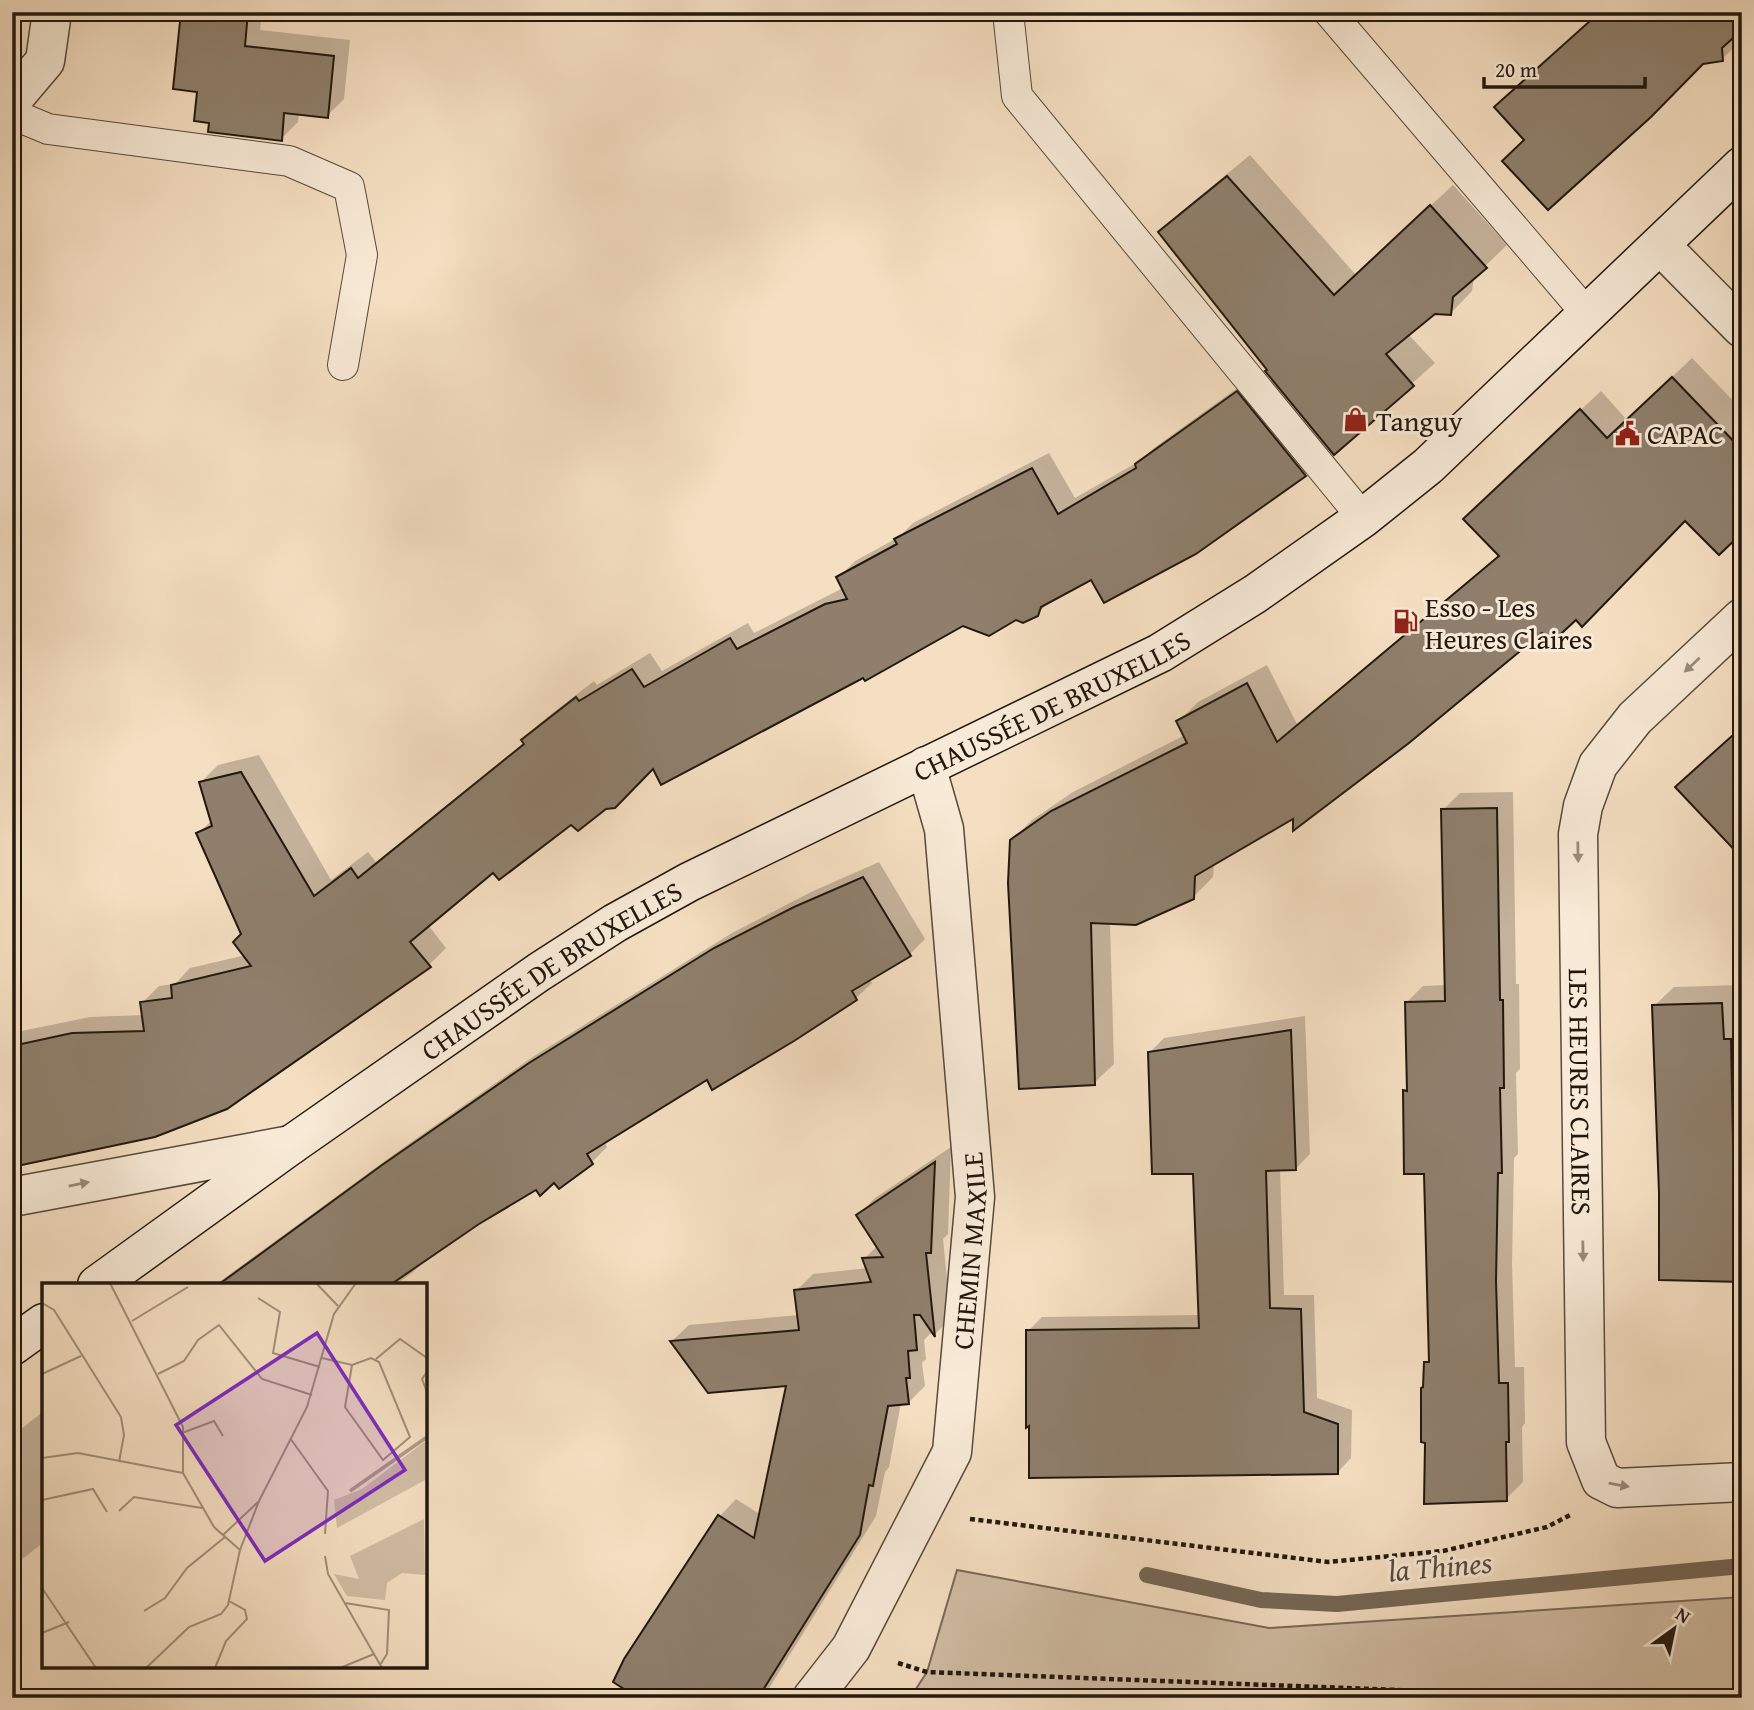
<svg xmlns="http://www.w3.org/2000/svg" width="1754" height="1710" font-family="'Gentium Book Plus',serif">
<rect width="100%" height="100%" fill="#f5dfc2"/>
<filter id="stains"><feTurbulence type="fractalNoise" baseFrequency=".00286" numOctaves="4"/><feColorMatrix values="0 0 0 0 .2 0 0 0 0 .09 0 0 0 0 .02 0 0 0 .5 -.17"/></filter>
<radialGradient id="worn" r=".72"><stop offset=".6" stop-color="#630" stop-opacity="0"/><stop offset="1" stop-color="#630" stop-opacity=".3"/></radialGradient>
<path fill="#d1bda4" stroke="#796a5a" stroke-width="2" d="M957 1570 1269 1628 1742 1597V1698H910L927 1672Z"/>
<g fill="#0003">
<path d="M183 12H262L260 30 350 40 344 99 327 116 299 113 298 122 281 139 211 121 199 90Z"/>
<path d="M1608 12H1742V28L1736 33 1737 45 1722 59 1703 63 1650 116 1548 208 1504 161 1526 140 1496 107 1596 17 1599 21Z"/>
<path d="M1250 155 1356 275 1453 185 1507 245 1474 277 1472 291 1451 313 1435 312 1408 334 1435 363 1334 453 1160 232 1182 211Z"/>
<path d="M1692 358 1742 410V531L1685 519 1576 618 1542 631 1294 816 1214 863 1213 877 1193 897 1110 922 1114 1064 1094 1083 1012 840 1032 820 1073 792 1185 735 1178 722 1198 702 1267 665 1297 724 1500 554 1485 500 1601 391 1627 420Z"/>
<path d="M1254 376 1322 458 1305 475 1091 578 1051 600 1037 614 962 624 864 676 654 766 605 808 571 823 493 871 428 925 446 948 429 965 12 1166V1033L90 1017 144 1015 142 1003 159 986 175 984 190 968 246 955 243 934 198 834 212 820 201 782 218 765 259 755 331 880 368 852 376 862 525 742 523 740 540 723 594 681 597 685 650 653 662 671 748 623 754 633 843 588 838 578 855 561 899 537 913 523 1049 453 1075 498 1143 459 1154 448Z"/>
<path d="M12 521 18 522 12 586Z"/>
<path d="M1513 792 1516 984H1519L1520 1069 1516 1073 1518 1154 1514 1158 1512 1264 1515 1367H1524L1525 1423 1522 1427 1523 1482 1506 1499 1425 1386 1426 1363 1431 1358 1426 1172 1404 1091 1409 1087 1407 1002 1423 986 1447 985 1443 810 1460 793Z"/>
<path d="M879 862 925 939 910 954 869 979 872 983 856 998 713 1088 708 1077 604 1141 607 1147 592 1162 537 1187 478 1223 429 1256 412 1273 395 1285H215L400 1150 534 1056 732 933 811 892Z"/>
<path d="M1741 985 1742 997V1280L1660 1193 1654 1006 1674 987Z"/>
<path d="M1305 1016 1310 1154 1296 1168 1280 1169 1284 1295H1314L1317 1398 1352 1410 1351 1458 1337 1473 1028 1331 1042 1317 1200 1315 1194 1172 1149 1053 1164 1038Z"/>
<path d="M951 1147 948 1234 943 1239 951 1318 935 1334 933 1331 924 1340 926 1359 922 1363 925 1386 908 1403H901L889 1467 885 1472 876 1516 763 1698H641L626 1660 720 1516 736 1499 761 1515 788 1384 672 1341 689 1325 799 1315 796 1291 813 1274 868 1268 864 1259 878 1245 859 1215 875 1198Z"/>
<path d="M44 1411V1542L12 1567V1436Z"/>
</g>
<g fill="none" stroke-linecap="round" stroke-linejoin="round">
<path stroke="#756756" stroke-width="16" d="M1147 1575 1261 1600 1337 1604 1742 1566"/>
</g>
<g fill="#8f7f6c" stroke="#21180f" stroke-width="2">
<path d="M181 12H248L245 46 334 56 328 118 284 113 282 141 208 132 209 123 194 121 197 92 173 89Z"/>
<path d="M1600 12H1742V30L1722 48 1723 61 1703 64 1651 117 1548 210 1502 161 1524 140 1494 107Z"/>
<path d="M1227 176 1334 295 1430 205 1487 268 1453 297 1451 315 1435 314 1386 354 1414 386 1334 455 1265 371 1267 370 1158 232Z"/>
<path d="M1672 377 1742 450V533L1719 555 1685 521 1582 627 1576 620 1551 643 1542 633 1409 743 1293 831V819L1195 876 1194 899 1136 925 1091 923 1095 1085 1019 1089 1008 883 1010 840 1051 811 1187 743 1176 721 1247 683 1277 742 1499 556 1463 519 1543 444 1580 409 1607 438Z"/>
<path d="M1237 391 1306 476 1196 554 1104 603 1091 580 1041 607 1038 616 1023 623 1016 620 989 636 963 626 865 681 863 678 661 785 653 769 615 808 606 809 578 831 571 825 499 880 493 873 410 942 431 967 227 1109 155 1137 12 1167V1046L72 1033 144 1031 140 1002 172 998 171 985 251 966 233 942 241 934 196 833 212 826 199 782 241 772 314 896 351 868 358 878 524 744 521 740 576 697 579 701 632 669 644 687 730 638 737 649 825 604 847 599 836 577 897 544 894 539 1032 468 1058 514 1136 468 1135 464Z"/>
<path d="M1742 727V858L1675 787Z"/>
<path d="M1497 808 1500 1000H1503L1504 1088H1500L1502 1173H1498L1496 1281 1499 1383H1508L1509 1442H1506L1507 1501 1424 1504 1425 1443 1421 1442V1388L1423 1387 1424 1362H1429L1424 1174H1404L1403 1090 1407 1091 1405 1002 1445 1001 1441 809Z"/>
<path d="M863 877 911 956 852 991 857 1000 794 1041 712 1090 707 1080 587 1154 593 1164 559 1189 554 1183 540 1196 536 1190 479 1224 390 1285H218L382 1165 529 1063 714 948 794 907Z"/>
<path d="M1722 1003 1724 1039H1731L1734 1195 1742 1196V1282L1659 1280V1193L1652 1005Z"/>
<path d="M1291 1030 1296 1170 1266 1171 1270 1308 1301 1309 1304 1412 1338 1424V1474L1029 1478V1426L1026 1428V1330L1199 1328 1193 1174H1152L1148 1052Z"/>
<path d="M935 1162 931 1253H926L935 1337 920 1315H914L917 1350 908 1351 910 1378H906L909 1404 888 1406 873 1486 869 1485 860 1535 758 1698H638L613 1682 624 1659 718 1515 754 1538 786 1386 708 1393 670 1341 799 1330 794 1290 871 1282 862 1258 883 1257 856 1215Z"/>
</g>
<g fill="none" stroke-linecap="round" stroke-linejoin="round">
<defs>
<g id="lane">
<path d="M1008 12 1017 96 1363 518"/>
<path d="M1329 12 1588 315"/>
<path d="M12 114 48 129 289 161 349 187 362 255 343 365"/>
</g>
<g id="street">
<path d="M12 100 45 61 52 12"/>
<path d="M1660 245 1742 328"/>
<path id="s1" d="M1742 618 1635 718 1598 765 1583 806 1578 834 1586 1442 1601 1480 1617 1488 1742 1482"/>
<path d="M12 1197 291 1145"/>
<path id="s2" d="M812 1698 851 1648 952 1452 975 1197 944 829 926 766"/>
</g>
<g id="secondary">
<path id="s3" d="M97 1285 291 1145 539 972 615 923 689 882 1160 653 1255 594 1363 518 1428 466 1742 166"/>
<path d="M12 1346 44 1323"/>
</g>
</defs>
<use href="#lane" stroke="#564a3c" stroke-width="32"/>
<use href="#street" stroke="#564a3c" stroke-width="41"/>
<use href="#secondary" stroke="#21180f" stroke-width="41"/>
<g stroke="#21180f" stroke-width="4.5" stroke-dasharray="5 3.5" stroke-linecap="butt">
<path d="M970 1519 1328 1562 1443 1551 1547 1527 1572 1514"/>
<path d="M898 1663 927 1672 1609 1698"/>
</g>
<use href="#lane" stroke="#f8ead7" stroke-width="30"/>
<use href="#street" stroke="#f8ead7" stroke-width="38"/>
<use href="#secondary" stroke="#f8ead7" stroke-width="38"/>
</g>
<defs><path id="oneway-solid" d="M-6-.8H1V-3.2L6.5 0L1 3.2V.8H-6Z" transform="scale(1.75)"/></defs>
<g fill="#978c7d">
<use href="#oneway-solid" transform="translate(1692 665) rotate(137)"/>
<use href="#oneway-solid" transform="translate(1578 852) rotate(89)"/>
<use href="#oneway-solid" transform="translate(79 1184) rotate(-11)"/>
<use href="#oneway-solid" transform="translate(1583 1251) rotate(89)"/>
<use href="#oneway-solid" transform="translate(1619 1485) rotate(10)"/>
</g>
<defs>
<symbol id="shop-bare" viewBox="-9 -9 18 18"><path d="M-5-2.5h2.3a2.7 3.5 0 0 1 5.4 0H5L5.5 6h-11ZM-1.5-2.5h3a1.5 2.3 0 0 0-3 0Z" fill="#8f2418" stroke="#f8ead7" stroke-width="2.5" paint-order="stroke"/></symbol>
<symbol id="civic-bare" viewBox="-9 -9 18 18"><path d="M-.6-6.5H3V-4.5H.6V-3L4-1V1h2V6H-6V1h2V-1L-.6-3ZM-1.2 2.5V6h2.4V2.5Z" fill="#8f2418" stroke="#f8ead7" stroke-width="2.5" paint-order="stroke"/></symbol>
<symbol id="fuel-bare" viewBox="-9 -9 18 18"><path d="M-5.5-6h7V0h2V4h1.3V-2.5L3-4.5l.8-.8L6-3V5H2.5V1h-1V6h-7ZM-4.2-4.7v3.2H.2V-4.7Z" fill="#8f2418" stroke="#f8ead7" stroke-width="2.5" paint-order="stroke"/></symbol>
</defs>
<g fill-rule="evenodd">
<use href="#shop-bare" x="1338" y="402" width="35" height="35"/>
<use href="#civic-bare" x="1610" y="416" width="35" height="35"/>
<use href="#fuel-bare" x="1388" y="604" width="35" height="35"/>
</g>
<g text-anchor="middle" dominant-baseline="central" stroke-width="6" stroke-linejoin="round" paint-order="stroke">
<g font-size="28" fill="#21180f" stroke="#f8ead7" text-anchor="start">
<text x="1376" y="420">Tanguy</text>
<text x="1647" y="433">CAPAC</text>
<text x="1425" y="606">Esso - Les<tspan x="1425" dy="32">Heures Claires</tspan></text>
</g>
<g font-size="28" fill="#21180f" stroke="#f8ead7">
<text stroke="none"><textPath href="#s3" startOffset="1120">CHAUSSÉE DE BRUXELLES</textPath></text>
<text stroke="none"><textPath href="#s3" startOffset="553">CHAUSSÉE DE BRUXELLES</textPath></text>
<text stroke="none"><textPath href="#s1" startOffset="536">LES HEURES CLAIRES</textPath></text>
<text stroke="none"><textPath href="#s2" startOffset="486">CHEMIN MAXILE</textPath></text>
</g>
<g font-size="30" font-style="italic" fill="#594c3e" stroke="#f8ead7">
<text transform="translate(1440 1566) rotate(-5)">la Thines</text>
</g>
</g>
<g transform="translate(42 1283)">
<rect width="385" height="385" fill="#f5dfc2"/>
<path d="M385 157V196L295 245 292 217 320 206ZM382 236 383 292 360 290 345 300 343 317 305 313 292 291 317 296 308 273Z" fill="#d1bda4"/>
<path fill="none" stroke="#ad9b85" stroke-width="3.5" d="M308 208 385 154"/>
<path fill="none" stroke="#a08f7a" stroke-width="2" d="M68 0 141 144V190L172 244 198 267M274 0 296 23M216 15 238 29 231 70 278 84M0 20 12 27 79 134 82 152 77 179M90 38 146 4M280 75 310 82 329 75 337 79 368 154 341 177 303 124 310 82M334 76 358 56 385 75M385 89 380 96 385 109M0 91 39 73M116 91 142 78 156 57 177 42 220 96 270 112M140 150 172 138 181 153M248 155 286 208 283 251M0 175 36 170 141 190M0 217 51 206 65 229M77 228 92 214 160 225M181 252 216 219M283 273 286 291 340 385M0 305 54 385M303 320 347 327 345 371 338 382M102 328 123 315 145 285 183 254M0 350 27 339M104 385 147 344 179 331 186 322 198 267 217 218 265 124 292 31 314 0M173 385 184 358 205 336 203 327 187 318M298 385 332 371"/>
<path fill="#7b2cbf" fill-opacity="0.15" stroke="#7b2cbf" stroke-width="3.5" d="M275 50 363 187 223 278 134 142Z"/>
<rect width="385" height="385" fill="none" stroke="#21180f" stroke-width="3.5"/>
</g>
<rect width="1754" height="1710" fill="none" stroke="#f5dfc2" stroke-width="42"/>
<rect x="14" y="14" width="1726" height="1682" fill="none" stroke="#21180f" stroke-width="3.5"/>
<rect x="21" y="21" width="1712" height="1668" fill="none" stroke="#21180f" stroke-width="2"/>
<g transform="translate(1674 1629) rotate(33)" stroke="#f8ead7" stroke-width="5" paint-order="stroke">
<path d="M0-5L12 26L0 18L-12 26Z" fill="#21180f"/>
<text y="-10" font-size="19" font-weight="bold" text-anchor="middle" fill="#21180f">N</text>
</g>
<path d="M1484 77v10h161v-10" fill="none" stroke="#21180f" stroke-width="3.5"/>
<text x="1495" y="77" font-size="21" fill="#21180f" stroke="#f8ead7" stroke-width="5" paint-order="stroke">20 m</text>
<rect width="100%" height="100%" filter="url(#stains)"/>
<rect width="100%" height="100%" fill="url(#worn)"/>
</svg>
